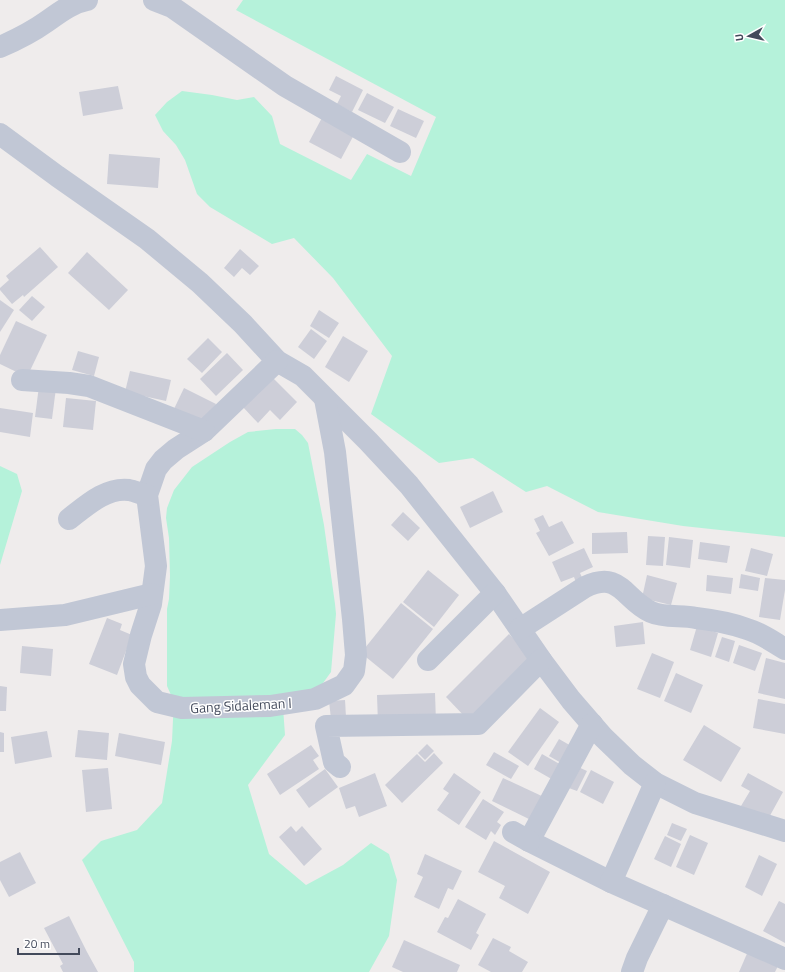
<svg xmlns="http://www.w3.org/2000/svg" width="785" height="972" font-family="'Titillium Web',sans-serif">
<rect width="100%" height="100%" fill="#efecec"/>
<g fill="#b5f2da">
<path d="M243 0H785V537L683 526 598 512 547 486 526 492 473 458 439 463 371 414 392 356 333 278 294 238 272 244 210 207 197 194 185 160 176 145 163 131 155 115 167 102 182 91 212 95 237 100 254 97 272 116 280 144 351 180 367 154 411 176 436 117 236 10Z"/>
<path d="M276 429H295L302 435 308 443 324 525 335 604 336 614 331 672 318 690 282 694 285 735 248 785 269 854 306 885 343 865 371 843 389 854 397 880 389 936 369 972H134V962L82 860 101 841 137 830 162 803 172 741 174 698 171 695 167 686V609L169 599 170 576 169 538 166 518 167 508 174 490 192 467 230 442 248 432Z"/>
<path d="M0 466 17 474 22 491 0 565V602Z"/>
</g>
<g fill="#cdced8">
<path d="M336 76 363 90 352 112 337 104 341 96 329 90Z"/>
<path d="M118 86 123 109 83 116 79 92Z"/>
<path d="M367 93 394 107 385 123 358 110Z"/>
<path d="M398 109 424 121 416 138 390 126Z"/>
<path d="M324 114 356 131 341 159 309 142Z"/>
<path d="M109 154 160 158 158 188 107 184Z"/>
<path d="M40 247 58 267 24 297 23 295 12 304 0 290V288L9 280 6 276Z"/>
<path d="M240 249 259 266 250 275 242 268 234 277 224 268Z"/>
<path d="M87 252 128 290 109 310 68 273Z"/>
<path d="M32 296 45 307 32 321 19 310Z"/>
<path d="M0 300 14 310 0 332Z"/>
<path d="M319 310 339 323 329 338 310 326Z"/>
<path d="M16 321 47 335 27 377 0 364V355Z"/>
<path d="M311 329 327 341 314 359 298 347Z"/>
<path d="M343 336 368 351 349 382 325 367Z"/>
<path d="M208 338 222 352 202 373 187 359Z"/>
<path d="M78 351 99 357 94 376 72 370Z"/>
<path d="M227 353 243 370 216 396 200 379Z"/>
<path d="M130 371 171 380 166 401 125 392Z"/>
<path d="M272 377 297 402 280 420 270 410 258 423 242 406Z"/>
<path d="M39 386 56 388 52 419 35 417Z"/>
<path d="M184 388 216 404 206 425 174 409Z"/>
<path d="M66 398 96 401 93 430 63 427Z"/>
<path d="M0 408 33 413 30 437 0 432Z"/>
<path d="M493 491 503 512 470 528 460 507Z"/>
<path d="M403 512 420 528 408 541 391 525Z"/>
<path d="M543 515 549 527 562 521 574 543 549 556 536 533 540 531 534 519Z"/>
<path d="M627 532 628 553 592 554V533Z"/>
<path d="M648 536 665 537 663 566 646 565Z"/>
<path d="M669 537 693 540 690 568 666 565Z"/>
<path d="M700 542 730 546 727 563 698 559Z"/>
<path d="M584 548 593 567 580 573 584 582 577 585 574 577 561 582 552 562Z"/>
<path d="M751 548 773 554 767 576 745 571Z"/>
<path d="M428 570 459 595 434 627 403 602Z"/>
<path d="M741 574 760 578 758 591 739 588Z"/>
<path d="M647 575 677 583 671 605 642 598Z"/>
<path d="M707 575 733 578 731 594 706 591Z"/>
<path d="M765 578 785 580V590L780 620 759 617Z"/>
<path d="M401 603 433 629 393 679 361 653Z"/>
<path d="M107 618 122 624 120 630 132 635 117 675 89 664Z"/>
<path d="M643 622 645 644 616 647 614 626Z"/>
<path d="M697 626 718 633 711 657 690 650Z"/>
<path d="M509 634 531 656 468 720 446 697Z"/>
<path d="M722 637 735 641 729 662 715 657Z"/>
<path d="M739 645 762 653 755 671 733 663Z"/>
<path d="M22 646 53 649 51 676 20 673Z"/>
<path d="M652 653 674 662 660 698 637 689Z"/>
<path d="M766 658 785 663V699L758 693Z"/>
<path d="M676 673 703 685 691 713 664 701Z"/>
<path d="M0 686 7 687 6 711H0Z"/>
<path d="M435 693 436 722 378 724 377 695Z"/>
<path d="M758 699 785 704V734L753 728Z"/>
<path d="M345 700 346 717 331 719 329 701Z"/>
<path d="M540 708 559 722 528 766 508 752Z"/>
<path d="M704 725 741 748 721 782 683 760Z"/>
<path d="M78 730 109 733 107 760 75 757Z"/>
<path d="M47 731 52 757 15 764 11 737Z"/>
<path d="M0 732 4 733V752H0Z"/>
<path d="M119 733 165 742 161 765 115 756Z"/>
<path d="M559 739 573 747 563 764 549 756Z"/>
<path d="M427 744 434 751 425 760 418 753Z"/>
<path d="M311 745 319 756 313 760 319 769 280 795 267 774Z"/>
<path d="M494 752 519 766 511 779 486 765Z"/>
<path d="M434 753 443 763 402 803 385 785 417 754 425 762Z"/>
<path d="M542 754 563 766 555 781 534 769Z"/>
<path d="M576 766 587 771 577 791 566 787Z"/>
<path d="M108 768 112 809 86 812 82 770Z"/>
<path d="M325 769 338 787 309 808 296 790Z"/>
<path d="M591 770 614 782 603 804 580 792Z"/>
<path d="M375 773 387 806 359 817 355 806 346 809 339 788Z"/>
<path d="M454 773 481 792 459 825 437 810 449 793 443 789Z"/>
<path d="M748 773 783 792 767 821 741 806 750 791 741 786Z"/>
<path d="M503 778 546 798 535 822 492 801Z"/>
<path d="M483 799 504 812 497 822 501 825 495 835 491 831 486 840 465 827Z"/>
<path d="M672 823 687 829 681 841 667 835Z"/>
<path d="M291 826 296 832 302 826 322 849 304 866 279 837Z"/>
<path d="M690 835 708 843 694 875 676 867Z"/>
<path d="M665 836 681 844 671 867 654 859Z"/>
<path d="M494 841 550 872 528 914 499 898 505 886 478 872Z"/>
<path d="M20 852 36 883 9 897 0 880V862Z"/>
<path d="M425 854 462 871 453 890 448 888 439 909 414 897 423 877 417 874Z"/>
<path d="M759 855 777 864 762 896 745 887Z"/>
<path d="M458 899 486 914 476 933 479 935 471 950 437 932 445 917 448 918Z"/>
<path d="M779 901 785 904V943L763 931Z"/>
<path d="M69 916 87 952 98 972H63L60 966 63 964 44 928Z"/>
<path d="M493 938 511 947 509 951 528 962 522 972H491L478 965Z"/>
<path d="M404 940 460 965 457 972H403L392 967Z"/>
<path d="M749 949 780 962 775 972H739Z"/>
</g>
<g fill="none" stroke-linecap="round" stroke-linejoin="round">
<g stroke="#c1c7d5" stroke-width="22">
<path d="M154 0 172 7 285 86 400 152"/>
<path d="M0 47C16 40 32 32 46 22 59 13 71 3 87 0"/>
<path d="M0 134 57 176 147 239 200 283 243 324 277 361 303 376 368 441 409 485 495 593 541 660 571 700 603 737 632 765 655 783 695 803 785 831"/>
<path d="M277 361 204 431 176 449 163 460 156 469 147 495 156 566 151 604 141 635 134 664 136 677 140 685 157 702 182 708 270 706 315 699 344 685 354 671 356 655 353 619 335 452 325 399"/>
<path d="M22 380 69 383 89 386 204 431"/>
<path d="M69 519C86 506 106 487 129 490 135 491 141 494 147 495"/>
<path d="M0 620 65 615 152 594"/>
<path d="M520 629 585 587C621 570 623 599 651 612 664 618 682 615 696 618 713 620 731 623 747 629 761 633 773 642 785 649"/>
<path d="M428 660 495 593"/>
<path d="M592 724 529 841 611 882"/>
<path d="M340 767 334 762 326 726 478 724 541 660"/>
<path d="M655 783 611 882 785 959"/>
<path d="M513 832 529 841"/>
<path d="M632 972 637 958 663 905"/>
</g>
</g>
<g text-anchor="middle" dominant-baseline="central" stroke-width="3" stroke-linejoin="round" paint-order="stroke">
<g font-size="14" fill="#434a5b" stroke="#fff">
<text transform="translate(241 705) rotate(-3)">Gang Sidaleman I</text>
</g>
</g>
<g transform="translate(749 36) rotate(262)" stroke="#ffffff" stroke-width="3" paint-order="stroke">
<path d="M0-3L7 15L0 10L-7 15Z" fill="#434a5b"/>
<text y="-6" font-size="11" font-weight="bold" text-anchor="middle" fill="#434a5b">U</text>
</g>
<path d="M18 948v6h61v-6" fill="none" stroke="#434a5b" stroke-width="2"/>
<text x="24" y="948" font-size="12" fill="#434a5b" stroke="#ffffff" stroke-width="3" paint-order="stroke">20 m</text>
</svg>
